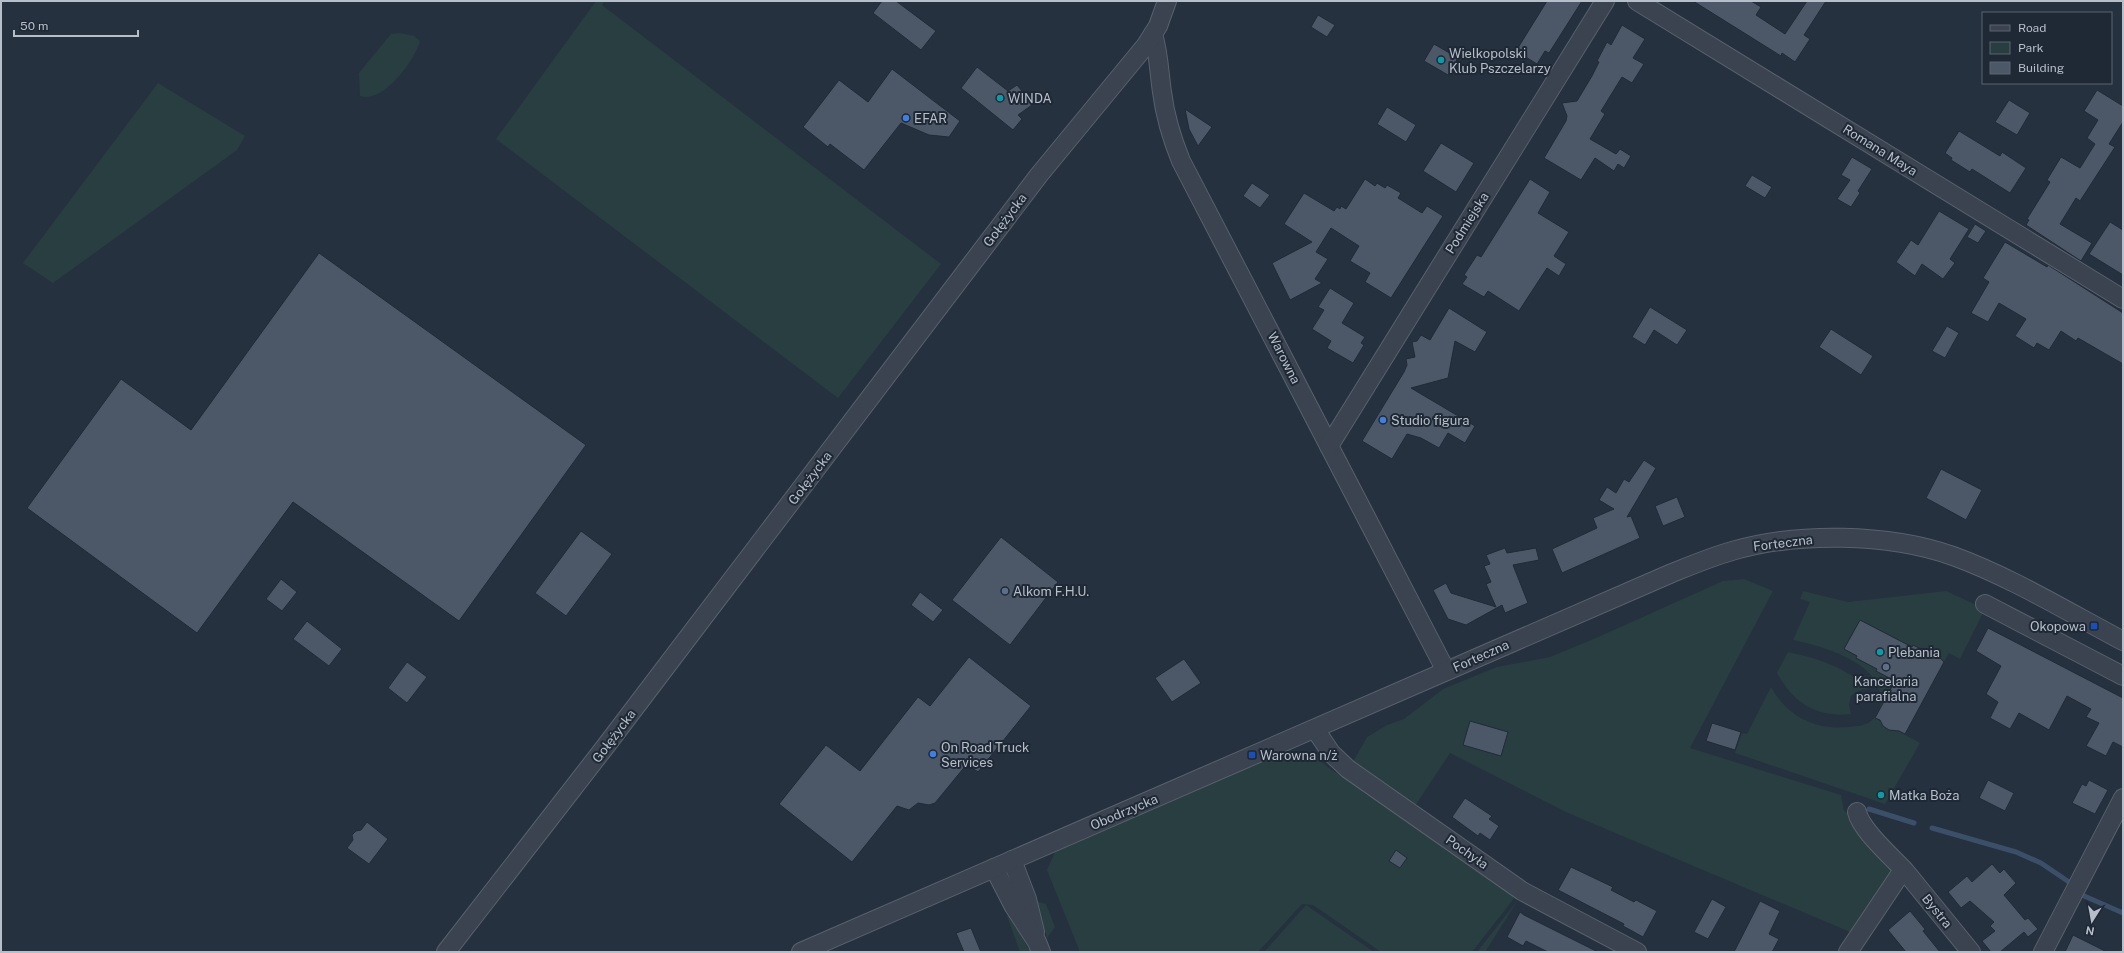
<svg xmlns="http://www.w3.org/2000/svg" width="2124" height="953" font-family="'Public Sans',sans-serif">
<rect width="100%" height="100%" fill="#26313f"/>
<g fill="#283e40">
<path d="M596 1H605L602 5 941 264 838 398 496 139Z"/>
<path d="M400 33 414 36 420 41C415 60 383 104 360 96L359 73 391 34Z"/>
<path d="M158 83 245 136 237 150 53 283 23 263Z"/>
<path d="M1744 579 1773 591 1690 748 1841 795 1844 810 1898 870 1855 934 1568 813 1450 753 1415 806 1353 762 1367 737 1387 725 1404 719 1443 689 1497 667 1550 657 1596 638 1723 581Z"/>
<path d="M1803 591 1848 602 1946 591 1985 609 1960 659 1949 653 1944 662 1931 649 1912 647 1860 620 1844 649 1857 656 1856 658 1878 667 1876 671 1895 681 1875 718 1920 743 1885 804 1735 753 1742 733 1747 734 1771 687C1788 717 1815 730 1849 727 1857 726 1866 726 1872 720 1878 715 1881 707 1881 699 1880 662 1822 646 1793 640L1810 602 1800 599Z"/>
<path d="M1788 652C1817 658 1846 667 1868 689L1858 691 1851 696 1849 705 1851 714C1817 718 1793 703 1777 673Z"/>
<path d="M1290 748 1292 754C1317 745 1319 766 1339 774L1515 897 1472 952H1381L1313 905 1302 904 1258 952H1080L1047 870 1055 852Z"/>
<path d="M1518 900 1485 952H1477Z"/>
<path d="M1036 901 1046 904 1055 927 1047 938Z"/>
<path d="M1306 905 1374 952H1264Z"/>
<path d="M1009 913 1030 952H1020L1007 916Z"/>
</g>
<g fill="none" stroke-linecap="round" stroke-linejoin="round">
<g stroke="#3c4f68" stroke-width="5">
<path d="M1869 809 1914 823"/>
<path d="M1932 828 2016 852 2041 863 2069 882"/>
<path d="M2082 895 2123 913"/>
</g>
</g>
<g fill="#4c5868" stroke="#212a37">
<path d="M882 1H896L936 31 921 50 873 13Z"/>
<path d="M1547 1H1582L1549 53 1545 51 1537 64 1516 51Z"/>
<path d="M1693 1H1751L1761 7 1756 15 1785 34 1807 1H1826L1804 35 1810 39 1795 62 1782 53 1781 56Z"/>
<path d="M1318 15 1335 25 1327 37 1311 27Z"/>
<path d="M1622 25 1645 39 1633 58 1644 64 1632 83 1622 77 1601 111 1605 114 1590 139 1616 154 1620 149 1631 156 1624 168 1618 164 1614 171 1595 158 1581 180 1544 158 1566 121 1567 116 1562 103 1577 101 1592 76 1599 62 1597 61 1607 42 1611 45Z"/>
<path d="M1434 44 1458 58 1448 75 1424 61Z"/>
<path d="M977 67 1008 91 1017 85 1026 96 1032 105 1018 115 1022 119 1013 130 961 88Z"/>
<path d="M892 69 960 121 949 137 929 135 901 123 864 170 830 144 828 147 803 127 839 80 868 102Z"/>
<path d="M2097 90 2123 106V122L2109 144 2115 147 2080 201 2076 198 2060 224 2092 243 2081 261 2026 225 2029 220 2027 219 2050 182 2047 180 2061 157 2080 168 2095 144 2087 138 2098 120 2084 111Z"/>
<path d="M2009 100 2030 113 2017 135 1995 122Z"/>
<path d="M1387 107 1416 125 1406 142 1377 124Z"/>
<path d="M1185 109 1212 127 1198 146 1189 129Z"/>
<path d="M1959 131 2000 156 2002 152 2026 168 2010 193 1972 169 1970 172 1951 160 1952 158 1945 153Z"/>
<path d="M1441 143 1474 163 1456 192 1423 171Z"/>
<path d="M1852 157 1872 169 1858 191 1860 193 1851 207 1837 199 1850 180 1841 175Z"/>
<path d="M1752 175 1772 187 1765 198 1745 186Z"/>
<path d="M1365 179 1375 186 1377 183 1385 188 1387 185 1401 193 1398 198 1422 213 1427 206 1443 216 1391 298 1365 282 1370 273 1350 261 1359 246 1331 228 1316 252 1328 259 1315 279 1322 283 1290 300 1272 263 1312 242 1284 224 1304 193 1334 211 1337 207 1340 209 1341 206 1346 209Z"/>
<path d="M1530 179 1550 192 1538 213 1569 232 1554 256 1566 264 1559 276 1547 268 1519 311 1488 291 1484 297 1462 284 1467 277 1464 275 1477 255 1481 257Z"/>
<path d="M1252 183 1270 195 1260 208 1243 196Z"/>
<path d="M1939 211 1969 229 1950 259 1955 263 1943 279 1922 264 1915 276 1896 262 1911 240 1918 245Z"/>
<path d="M2110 222 2123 230V275L2089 254Z"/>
<path d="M1975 224 1986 231 1978 243 1967 237Z"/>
<path d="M2005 242 2047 267 2048 265 2123 313V364L2078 338 2076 341 2061 331 2049 350 2037 343 2034 348 2015 336 2026 319 1999 303 1988 322 1971 313 1989 282 1983 278Z"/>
<path d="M319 253 586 445 459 621 293 502 197 633 27 508 121 379 191 430Z"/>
<path d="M1330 288 1354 303 1342 323 1365 337 1361 343 1364 345 1353 363 1327 348 1331 341 1312 329 1324 310 1318 307Z"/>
<path d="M1650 307 1687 330 1677 345 1654 330 1645 345 1632 337Z"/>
<path d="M1449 308 1487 332 1475 352 1455 341 1448 378 1411 388 1475 426 1465 443 1448 433 1439 448 1421 438 1407 434 1392 459 1362 441 1404 372 1407 365 1406 359 1415 357 1412 342 1417 341 1421 335 1430 340Z"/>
<path d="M1947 326 1959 333 1945 358 1932 351Z"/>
<path d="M1831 329 1873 356 1861 375 1819 347Z"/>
<path d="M1644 460 1656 468 1627 517 1631 516 1640 538 1562 573 1552 549 1597 528 1593 518 1614 509 1599 500 1607 487 1616 493 1624 479 1629 482Z"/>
<path d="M1941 469 1982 490 1966 520 1926 498Z"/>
<path d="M1677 497 1685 517 1663 526 1655 506Z"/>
<path d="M581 531 612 554 566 616 535 593Z"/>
<path d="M1001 537 1058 582 1010 645 952 600Z"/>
<path d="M1505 548 1507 553 1536 548 1539 560 1513 565 1528 603 1505 613 1502 605 1466 625 1448 619 1433 590 1446 583 1451 593 1496 607 1486 584 1491 582 1484 566 1490 564 1486 555Z"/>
<path d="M281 579 297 592 282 611 266 599Z"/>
<path d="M920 592 943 610 933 622 911 605Z"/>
<path d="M1860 620 1912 647 1913 645 1921 649H1931L1944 662 1905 734 1899 731 1889 730 1883 726 1880 720 1875 718 1895 681 1876 671 1877 669 1856 658 1857 656 1844 649Z"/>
<path d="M307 621 342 649 329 666 293 639Z"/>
<path d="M1988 628 2123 698V747L2113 742 2106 756 2086 746 2099 723 2086 717 2091 709 2067 696 2049 730 2019 713 2010 729 1990 718 1998 702 1986 694 2001 666 1976 651Z"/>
<path d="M969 657 1031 706 978 772 967 764 935 803 929 805 918 803 909 810 897 806 852 862 779 804 826 745 860 771 918 697 930 706Z"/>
<path d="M1184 659 1201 683 1172 702 1155 678Z"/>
<path d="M407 662 427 677 407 703 388 688Z"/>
<path d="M1470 721 1508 732 1501 756 1463 745Z"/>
<path d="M1712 723 1741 732 1735 750 1706 741Z"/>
<path d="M1988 780 2014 793 2005 811 1979 798Z"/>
<path d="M2089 780 2108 790 2095 814 2072 803 2082 784 2086 786Z"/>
<path d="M1465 798 1492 816 1489 819 1499 826 1490 840 1480 833 1478 836 1452 817Z"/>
<path d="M367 822 388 839 369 864 347 848 353 840 352 835 356 831 361 830Z"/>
<path d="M1396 850 1407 858 1400 868 1389 861Z"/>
<path d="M1992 864 2000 873 2004 869 2016 883 2004 895 2025 920 2028 918 2038 929 2028 937 2024 932 2000 952H1991L1982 941 1995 931 1990 926 1994 922 1970 901 1961 908 1948 892 1967 876 1972 882Z"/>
<path d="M1571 867 1613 887 1611 890 1634 902 1636 900 1657 911 1643 937 1623 926 1624 924 1558 890Z"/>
<path d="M1712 899 1726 907 1708 939 1694 932Z"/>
<path d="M1760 901 1780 911 1769 934 1779 939 1772 952H1734Z"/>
<path d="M1910 911 1925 929 1923 931 1940 952H1906L1888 930Z"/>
<path d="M1520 912 1524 915 1598 952H1548L1526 941 1523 946 1507 937Z"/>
<path d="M971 928 981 952H964L956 933Z"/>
<path d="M2073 935 2107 952H2065Z"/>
</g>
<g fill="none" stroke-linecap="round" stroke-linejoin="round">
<defs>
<g id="minor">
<path d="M1637 1 2123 299"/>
<path d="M1153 34C1159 54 1159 72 1162 92 1165 116 1172 139 1181 161L1446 671"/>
<path d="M1329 446 1605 1"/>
<path d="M1985 604 2123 676"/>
<path d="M1315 729 1331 753 1348 769 1522 891 1637 952"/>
<path d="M1857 812C1861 830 1892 857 1905 871 1927 898 1949 925 1971 952"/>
<path d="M1012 860 1027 899 1035 932"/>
<path d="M994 868 1013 905 1037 942 1041 952"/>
<path d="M446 952 605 747 1039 175 1146 45 1158 26 1167 1"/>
<path d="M801 952 1672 573C1692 565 1711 557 1732 551 1797 532 1888 533 1953 556 2011 577 2068 612 2123 641"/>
<path d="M1848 952 1903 870"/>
<path d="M2043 952 2123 798"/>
</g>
</defs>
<use href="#minor" stroke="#58616d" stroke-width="20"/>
<use href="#minor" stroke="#3a434f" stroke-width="18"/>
</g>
<g fill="#0f9aa8" stroke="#1f2835" stroke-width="1.5">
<circle cx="1441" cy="60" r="4"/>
<circle cx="1000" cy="98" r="4"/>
<circle cx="1880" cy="652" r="4"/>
<circle cx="1881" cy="795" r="4"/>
</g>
<g fill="#3f7fe0" stroke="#1f2835" stroke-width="1.5">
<circle cx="906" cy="118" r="4"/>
<circle cx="1383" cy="420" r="4"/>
<circle cx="933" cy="754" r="4"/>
</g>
<g fill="#5c6f8a" stroke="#1f2835" stroke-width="1.5">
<circle cx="1005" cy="591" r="4"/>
<circle cx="1886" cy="667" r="4"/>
</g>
<g fill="#1a4fb4" stroke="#1f2835" stroke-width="1.5">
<rect x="2090" y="622" width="8" height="8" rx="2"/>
<rect x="1248" y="751" width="8" height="8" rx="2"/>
</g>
<g text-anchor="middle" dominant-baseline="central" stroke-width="4" stroke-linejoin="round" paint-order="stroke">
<g font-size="13" fill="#b6beca" stroke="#1f2835" text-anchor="start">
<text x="1449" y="53">Wielkopolski<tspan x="1449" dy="15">Klub Pszczelarzy</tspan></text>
<text x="1008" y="98">WINDA</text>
<text x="914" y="118">EFAR</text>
<text x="1391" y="420">Studio figura</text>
<text x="1013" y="591">Alkom F.H.U.</text>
<text x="2086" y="626" text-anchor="end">Okopowa</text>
<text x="1888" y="652">Plebania</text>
<text x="1886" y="681" text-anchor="middle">Kancelaria<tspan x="1886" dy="15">parafialna</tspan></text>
<text x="941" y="747">On Road Truck<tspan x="941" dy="15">Services</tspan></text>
<text x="1260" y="755">Warowna n/ż</text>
<text x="1889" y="795">Matka Boża</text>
</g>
<g font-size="13" fill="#b6beca" stroke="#1f2835">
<text transform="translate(1880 150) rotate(32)">Romana Maya</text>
<text transform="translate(1005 220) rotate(-53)">Gołężycka</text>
<text transform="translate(1467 223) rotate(-58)">Podmiejska</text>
<text transform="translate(1284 358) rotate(63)">Warowna</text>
<text transform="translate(810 478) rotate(-53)">Gołężycka</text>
<text transform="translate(1783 543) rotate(-7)">Forteczna</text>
<text transform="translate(1481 656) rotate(-24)">Forteczna</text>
<text transform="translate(614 736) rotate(-53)">Gołężycka</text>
<text transform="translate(1124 812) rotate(-23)">Obodrzycka</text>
<text transform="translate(1467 852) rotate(35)">Pochyła</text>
<text transform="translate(1937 911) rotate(51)">Bystra</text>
</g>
</g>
<rect width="2124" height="953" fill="none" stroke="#b6beca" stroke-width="4"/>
<rect x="1982" y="12" width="130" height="72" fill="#1f2835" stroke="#5b6471"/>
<rect x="1990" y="25" width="20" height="6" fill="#3a434f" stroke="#5b6471"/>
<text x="2018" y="32" font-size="12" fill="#b6beca">Road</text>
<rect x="1990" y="42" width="20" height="12" fill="#283e40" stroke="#5b6471"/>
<text x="2018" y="52" font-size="12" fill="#b6beca">Park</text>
<rect x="1990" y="62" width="20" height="12" fill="#4c5868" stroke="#5b6471"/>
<text x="2018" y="72" font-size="12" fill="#b6beca">Building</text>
<g transform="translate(2092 921) rotate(191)" stroke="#1f2835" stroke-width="3" paint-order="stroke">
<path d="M0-3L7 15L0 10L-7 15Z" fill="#b6beca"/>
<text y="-6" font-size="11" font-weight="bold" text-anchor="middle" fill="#b6beca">N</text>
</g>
<path d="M14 30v6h124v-6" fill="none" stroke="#b6beca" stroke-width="2"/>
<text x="20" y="30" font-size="12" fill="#b6beca" stroke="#1f2835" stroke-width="3" paint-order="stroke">50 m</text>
</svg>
